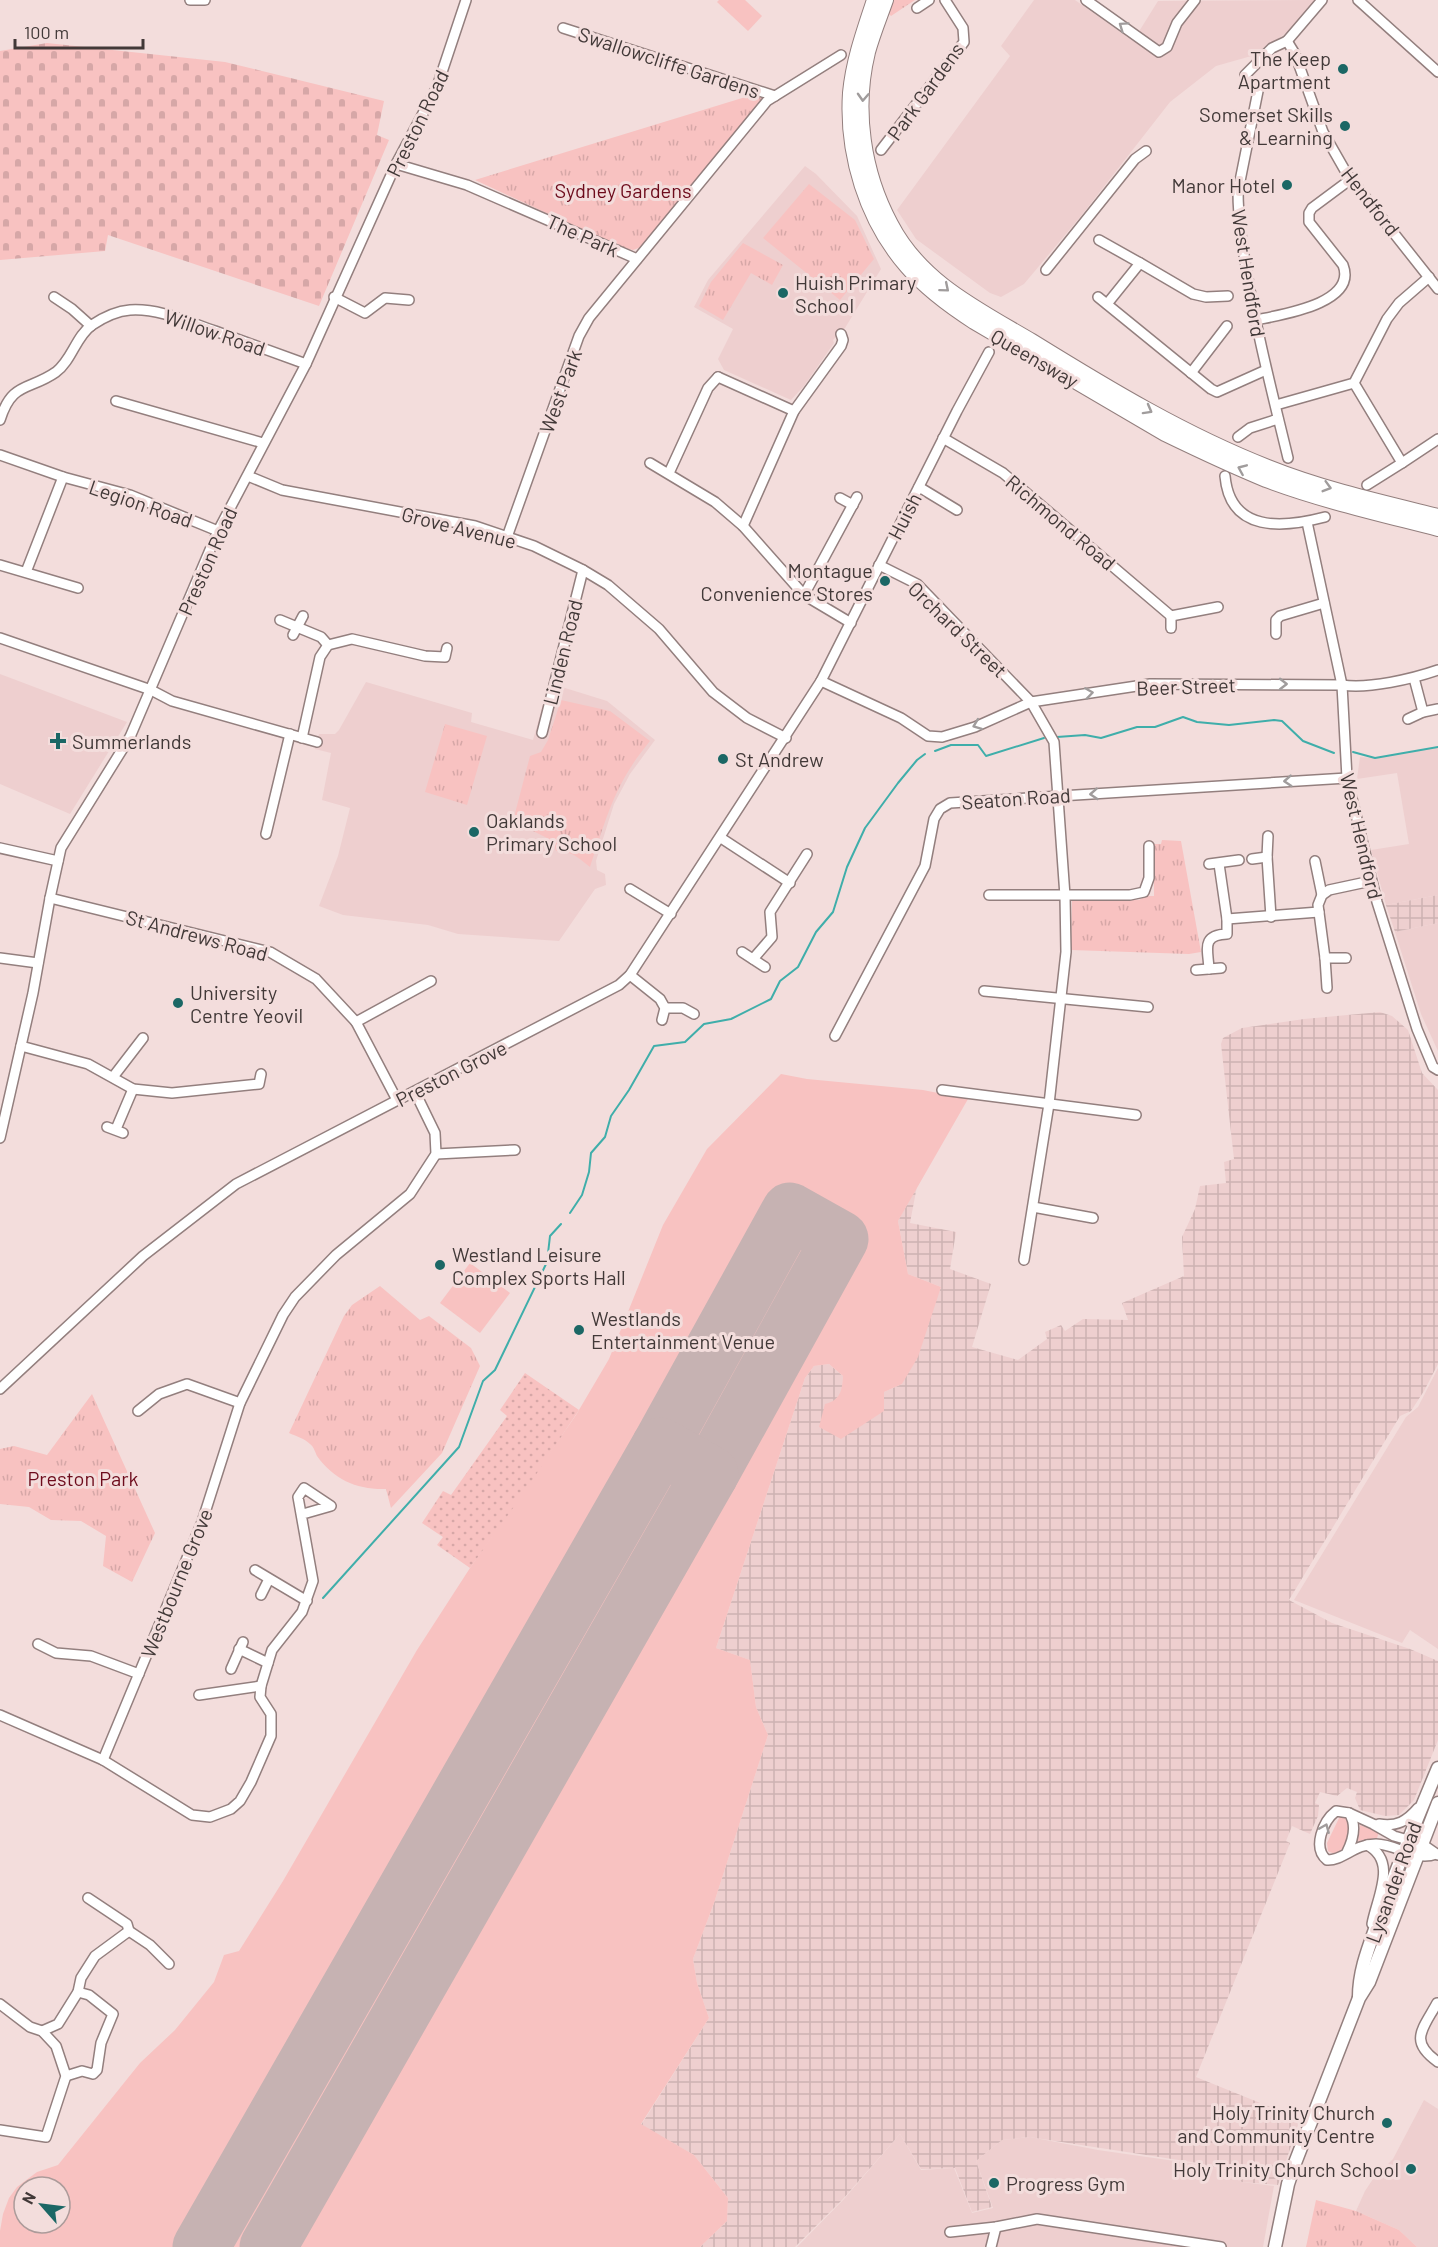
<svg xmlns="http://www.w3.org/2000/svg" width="1438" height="2247" font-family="Barlow,sans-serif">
<defs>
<pattern id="industrial-grid" width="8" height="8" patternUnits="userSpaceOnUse" patternTransform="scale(1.5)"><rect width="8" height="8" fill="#eecfcf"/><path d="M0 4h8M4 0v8" fill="none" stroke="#cdb2b2"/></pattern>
<pattern id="cemetery-stones" width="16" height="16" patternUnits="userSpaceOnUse" patternTransform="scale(1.5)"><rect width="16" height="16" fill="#f8c2c1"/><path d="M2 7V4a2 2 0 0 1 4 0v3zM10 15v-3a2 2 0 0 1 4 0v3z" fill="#d6a7a7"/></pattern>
<pattern id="park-tufts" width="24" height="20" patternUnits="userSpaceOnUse" patternTransform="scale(1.5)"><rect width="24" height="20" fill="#f8c2c1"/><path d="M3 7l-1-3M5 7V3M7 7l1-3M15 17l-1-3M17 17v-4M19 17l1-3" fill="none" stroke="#d6a7a7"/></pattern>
<pattern id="garden-dots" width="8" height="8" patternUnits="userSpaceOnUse" patternTransform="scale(1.5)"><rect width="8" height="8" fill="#f8c2c1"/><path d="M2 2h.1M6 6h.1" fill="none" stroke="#d6a7a7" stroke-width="1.8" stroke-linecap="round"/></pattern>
</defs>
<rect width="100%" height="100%" fill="#f3dddc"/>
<g fill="#eecfcf">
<path d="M1034 0H1075L1133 41 1158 1 1315 0 1295 25 1262 53 1216 66 1170 102 1081 216 1024 284 1001 297 990 293 916 239 897 210 1010 56 1001 46Z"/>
<path d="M805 166 816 174 857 216 881 269 845 328 833 340 834 343 804 386 791 400 724 370 718 359 733 329 694 307 708 280Z"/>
<path d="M0 674 127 722 70 814 0 784Z"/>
<path d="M366 682 472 713 471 722 533 740 549 683 607 701 655 740 630 774 614 804 596 861 597 870 605 874 606 885 595 889 559 941 458 934 428 925 343 915 319 906 338 856 350 808 322 800 331 753 315 749 317 742 319 734H335L339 730Z"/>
<path d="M1438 747V895L1386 905 1371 850 1409 844 1397 773 1357 779 1360 757 1375 758Z"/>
<path d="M1438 923V1051L1421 1014 1395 932Z"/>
<path d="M1438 1368V1649L1410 1630 1402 1643 1294 1600 1406 1417 1418 1407Z"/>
<path d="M1424 2100 1438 2109V2247H1417L1399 2230 1356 2211 1365 2191 1373 2179 1393 2159Z"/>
<path d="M900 2134 921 2170 954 2168 972 2213 993 2208 976 2161 1002 2140 1030 2137 1098 2150 1210 2166 1242 2182 1274 2186 1263 2247H797L844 2199Z"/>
</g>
<g fill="url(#industrial-grid)">
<path d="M1438 895V923L1395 932 1386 905Z"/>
<path d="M1380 1012 1392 1016 1408 1030 1422 1073 1438 1090V1364L1424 1391 1411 1411 1400 1416 1289 1600 1332 1623 1410 1649 1438 1661V1740L1414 1800 1399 1815 1385 1816 1360 1810 1355 1798 1357 1792 1347 1788 1337 1796 1320 1792 1315 1803 1319 1805 1318 1816 1310 1834 1292 1826 1286 1841 1290 1843 1196 2077 1300 2119 1278 2185 1242 2182 1223 2171 1198 2163 1029 2137 1002 2140 976 2161 992 2207 972 2212 955 2168 921 2169 900 2134 843 2199 795 2247H700L727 2221 728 2198 694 2155 641 2125 709 2018 697 1983 693 1959 714 1903 768 1735 756 1707 750 1660 716 1648 805 1378 814 1366 829 1364 843 1376 842 1393 833 1402 884 1392 902 1384 941 1287 908 1274 898 1221 917 1186 910 1223 956 1232 950 1269 991 1284 972 1347 1018 1360 1047 1339 1045 1332 1061 1325 1065 1331 1083 1319 1128 1320 1122 1303 1184 1276 1182 1237 1195 1209 1200 1186 1226 1183 1224 1162 1234 1159 1221 1044 1223 1038 1242 1028 1304 1019Z"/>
</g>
<g fill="#f8c2c1" fill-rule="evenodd">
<path d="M719 0H745L762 16 748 31 717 2Z"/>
<path d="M781 1074 807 1079 923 1090 968 1099 898 1221 908 1274 941 1287 918 1357 902 1384 884 1392V1411L841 1439 819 1427 825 1404C841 1400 842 1390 843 1376L829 1364 814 1366 805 1378 716 1648 750 1660 756 1707 768 1735 714 1903 693 1959 697 1983 709 2018 641 2124 694 2155 728 2198 727 2221 700 2247H0V2231L3 2214 9 2198 17 2187 37 2172 58 2165 140 2063 175 2030 214 1982 224 1955 239 1951 283 1881 417 1650 470 1568 576 1415 609 1359 663 1225 707 1149ZM24 2187H60V2223H24Z"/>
<path d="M470 1263 510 1293 480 1333 440 1303Z"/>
<path d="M1340 1816 1346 1817 1350 1829 1346 1846C1340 1851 1335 1856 1328 1851L1327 1843Z"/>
<path d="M1360 1825 1379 1832 1377 1838 1358 1841Z"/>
</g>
<path fill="url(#cemetery-stones)" d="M47 43 225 62 384 101 377 135 389 140 319 306 108 235 105 251 0 260V51Z"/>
<g fill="url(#park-tufts)">
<path d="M892 0H915L891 16 887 12Z"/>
<path d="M752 95H760L763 101 644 246 633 250 620 247 475 180Z"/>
<path d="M809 184 855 220 874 259 840 300 763 238Z"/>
<path d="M743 243 783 265 772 285 751 273 723 320 699 306 711 282Z"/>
<path d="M561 700 610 711 650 741C615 783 607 816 590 867 579 858 570 850 556 851L553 841 513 821 530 756 541 752 548 740Z"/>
<path d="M445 724 487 736 467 805 425 792Z"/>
<path d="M1162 840 1181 841 1201 952 1189 954 1071 950 1072 901 1139 900 1145 896H1154V844H1161Z"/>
<path d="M380 1286 420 1320 429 1316 471 1348 480 1366 442 1453 391 1508 386 1489C358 1490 334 1480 317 1456 315 1452 314 1447 310 1444 305 1439 296 1436 289 1433L344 1316 352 1305Z"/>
<path d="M92 1394 155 1533 132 1582 103 1566 106 1536 81 1521 51 1520 29 1507 0 1504V1449L14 1446 47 1455Z"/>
<path d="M1316 2200 1356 2211 1399 2230 1417 2247H1306Z"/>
</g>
<path fill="url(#garden-dots)" d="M525 1373 579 1410 523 1494 470 1568 437 1545 443 1537 422 1523 443 1491 451 1495 507 1416 500 1410Z"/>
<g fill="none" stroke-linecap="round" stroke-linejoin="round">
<g stroke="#3faeaa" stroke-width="2">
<path d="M1057 737 1085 735 1101 738 1137 727H1155L1183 717 1197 722 1229 725 1274 720 1282 721 1303 741 1334 753"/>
<path d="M935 751 951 745H978L986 756 1044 738"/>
<path d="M1353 752 1375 758 1438 747"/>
<path d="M570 1213 582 1195 589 1172 591 1153 605 1137 611 1116 629 1090 654 1046 685 1042 704 1024 731 1019 771 999 780 981 798 967 816 932 833 912 847 867 865 828 898 783 917 760 925 754"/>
<path d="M323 1598 459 1447 483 1381 495 1370 547 1262 550 1236 561 1224"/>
</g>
<g stroke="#c6b2b2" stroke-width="57">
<path d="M790 1211 840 1239 710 1474 660 1446Z"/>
<path d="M201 2247 660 1446 710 1474 268 2247"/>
</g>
<defs>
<g id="minor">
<path d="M190 0H205"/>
<path d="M1086 0 1159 52 1167 47 1177 23 1195 0"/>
<path d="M1358 0 1438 72"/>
<path d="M917 8 929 0"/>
<path d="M563 28 775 96"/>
<path d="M1287 41 1295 54 1323 132 1347 174 1438 289"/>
<path d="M1287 41 1322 0"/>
<path d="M1245 75 1272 48 1287 41"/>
<path d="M1259 86 1238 191C1238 226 1245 261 1251 296 1261 351 1275 404 1288 458"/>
<path d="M881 150 964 42 963 28 945 0"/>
<path d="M396 164 467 185 637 259"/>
<path d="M1099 240 1140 263"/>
<path d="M1046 270 1135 159 1146 151"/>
<path d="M54 297 72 309 91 326"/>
<path d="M334 297 365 313 385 298 409 300"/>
<path d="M1098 297 1211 389 1217 392 1266 370"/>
<path d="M1107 304 1140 263 1193 294 1206 297 1228 296"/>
<path d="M1256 320C1279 315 1358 304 1343 265L1309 222V213L1312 208 1351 179"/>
<path d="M1191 373 1227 326"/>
<path d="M718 377 794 411"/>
<path d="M1354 383 1402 463 1367 485"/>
<path d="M116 401 263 443"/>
<path d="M1276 405 1354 383 1387 319 1399 303 1429 277"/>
<path d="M0 420C12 381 29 391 56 372 72 360 76 336 92 325 104 317 117 311 130 310 159 308 188 322 215 331 245 342 275 353 306 364"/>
<path d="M1238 437 1250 428 1278 419"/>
<path d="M943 438 1003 473 1171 616"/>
<path d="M0 455 63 477 130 495 218 531"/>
<path d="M650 463 715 502 743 526 804 595 851 623"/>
<path d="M1402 463 1438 439"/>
<path d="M669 473 708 388 718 377"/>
<path d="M248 476 282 490 475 526 534 546 583 570 608 585 659 629 713 692 747 718 786 738"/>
<path d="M1225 476C1230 533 1283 528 1325 517"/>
<path d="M919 487 957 510"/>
<path d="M840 498 853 505"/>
<path d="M1307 522 1342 685 1347 778 1377 902 1417 1029 1433 1067 1438 1070"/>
<path d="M743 526 794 411 841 346 843 340 841 334"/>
<path d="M507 537 579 336 589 318 767 101 841 55"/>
<path d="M0 565 78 588"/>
<path d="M879 565 917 584 1031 702 1054 742 1065 896 1066 952 1049 1104 1024 1260"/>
<path d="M26 572 63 477"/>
<path d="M804 595 857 497"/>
<path d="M1171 616 1218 607"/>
<path d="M280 620 321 637 328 645"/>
<path d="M1171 628V616"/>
<path d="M1276 634V620L1280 616 1324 603"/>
<path d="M293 635 303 616"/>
<path d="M0 638 151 690 172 701 317 742"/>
<path d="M1414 678 1423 712"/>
<path d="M821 681 901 718 928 736 942 737 975 727 1031 702 1150 684 1342 685C1369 689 1412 679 1438 670"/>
<path d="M1408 719 1423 712 1438 709"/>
<path d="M542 733 583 570"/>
<path d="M302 738 320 657 328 645 352 639 425 656 445 657 447 648"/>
<path d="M266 834 290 734"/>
<path d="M1268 836 1267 857 1271 917"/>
<path d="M721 838 790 883"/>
<path d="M0 848 58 861"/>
<path d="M1252 859 1267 857"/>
<path d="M1315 861 1322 895"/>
<path d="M1209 864 1239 860"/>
<path d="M630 889 671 914"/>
<path d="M989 895H1130L1144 892 1149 878V846"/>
<path d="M50 898 270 952 316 979 356 1022 397 1100"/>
<path d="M1227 919 1319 912"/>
<path d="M742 952 765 967"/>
<path d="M0 958 38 963"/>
<path d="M1325 958H1346"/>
<path d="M753 959 772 937 770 912 807 854"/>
<path d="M1209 969C1208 949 1201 935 1227 934V919L1219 864"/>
<path d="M1196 970 1221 968"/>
<path d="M630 975 660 999 665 1008 662 1020"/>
<path d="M1327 988 1325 958 1318 905 1322 895 1329 890 1371 881"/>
<path d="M984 991 1148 1007"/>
<path d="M665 1008H683L694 1014"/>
<path d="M356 1022 431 981"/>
<path d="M835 1036 925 866 934 819 940 809 950 803 1347 778"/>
<path d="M21 1046 88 1064 133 1089 172 1093 259 1084 261 1074"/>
<path d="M113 1077 143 1038"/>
<path d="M942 1090 1136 1115"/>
<path d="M107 1127 123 1133"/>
<path d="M116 1129 133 1089"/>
<path d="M0 1138 33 993 50 898 61 848 130 737 218 531 306 364 396 164 437 87 466 0"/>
<path d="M436 1154 515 1150"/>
<path d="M1033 1207 1093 1218"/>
<path d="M0 1389 143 1256 236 1184 619 985 630 975 821 681 957 411 989 352"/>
<path d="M138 1411 159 1394 187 1384 240 1403"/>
<path d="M255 1570 307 1601"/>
<path d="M261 1595 269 1579"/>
<path d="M38 1644 56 1653 91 1656 139 1674"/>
<path d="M239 1649 268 1663"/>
<path d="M231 1669 243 1642"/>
<path d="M199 1695 261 1686"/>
<path d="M0 1715 103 1760 192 1815 210 1817 231 1809 240 1801 251 1782 271 1736V1714L260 1697 261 1686 272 1650 302 1612 313 1581 298 1497 304 1488 331 1506 303 1514"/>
<path d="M103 1760 202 1522 240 1403 283 1315 295 1297 336 1255 410 1194 436 1154 435 1133 415 1092"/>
<path d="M1349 1813 1373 1824 1394 1836 1422 1844 1438 1855"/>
<path d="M1379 1824C1397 1827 1407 1821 1418 1808"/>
<path d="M1367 1845C1398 1861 1377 1897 1372 1924"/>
<path d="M1347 1852C1353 1840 1357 1825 1349 1813L1336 1811C1323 1821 1312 1848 1327 1860 1343 1861 1354 1844 1376 1844 1397 1844 1415 1862 1436 1854"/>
<path d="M129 1931 150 1945 169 1964"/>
<path d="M1437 2003C1423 2029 1408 2041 1438 2062"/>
<path d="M0 2004 30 2027 42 2031 56 2046 66 2076 46 2137 0 2130"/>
<path d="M42 2031 58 2024 78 1992 81 1978 95 1956 129 1931 127 1924 88 1898"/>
<path d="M66 2076 82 2071 93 2074 97 2070 101 2043 113 2014 89 1995 78 1992"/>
<path d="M950 2232 996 2227 1037 2219 1221 2247"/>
<path d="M991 2247 996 2227"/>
</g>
<g id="major">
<path d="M1359 1997C1359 1969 1370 1944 1379 1918 1397 1867 1417 1818 1438 1768"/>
<path d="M1275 2247 1288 2184 1295 2163 1359 1998 1369 1982 1438 1803"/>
</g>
<g id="highway">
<path d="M874 0C864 30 853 61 850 93 846 154 866 220 907 267 926 289 949 306 974 322L1165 434C1198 450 1232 466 1266 480 1322 501 1380 514 1438 529"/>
<path d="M886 0C880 17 873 34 868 52 854 109 863 172 891 224 921 282 978 309 1032 341 1108 388 1184 434 1268 467 1323 489 1381 502 1438 516"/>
</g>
</defs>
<use href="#minor" stroke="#937f7e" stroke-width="12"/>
<use href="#major" stroke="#937f7e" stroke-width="15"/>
<use href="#highway" stroke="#937f7e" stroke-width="16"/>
<use href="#minor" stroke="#fff" stroke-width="9"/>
<use href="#major" stroke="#fff" stroke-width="12"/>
<use href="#highway" stroke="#fff" stroke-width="14"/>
</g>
<defs><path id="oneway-chevron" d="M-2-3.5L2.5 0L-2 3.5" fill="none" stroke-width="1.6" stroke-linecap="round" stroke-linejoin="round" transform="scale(1.5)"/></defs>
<g stroke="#a09c9c">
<use href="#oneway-chevron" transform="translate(1123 26) rotate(-145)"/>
<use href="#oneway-chevron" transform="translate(863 97) rotate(93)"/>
<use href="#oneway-chevron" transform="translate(945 288) rotate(40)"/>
<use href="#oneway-chevron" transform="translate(1148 410) rotate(29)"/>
<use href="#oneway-chevron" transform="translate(1242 469) rotate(-157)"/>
<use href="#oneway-chevron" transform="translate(1327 487) rotate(16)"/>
<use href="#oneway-chevron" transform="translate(1283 684)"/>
<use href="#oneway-chevron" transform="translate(1089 693) rotate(-8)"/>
<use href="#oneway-chevron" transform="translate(977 725) rotate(159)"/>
<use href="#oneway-chevron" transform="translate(1288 781) rotate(176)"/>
<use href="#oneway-chevron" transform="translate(1094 794) rotate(176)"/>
<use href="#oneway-chevron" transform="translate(1325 1828) rotate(-67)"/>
</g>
<g fill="#1b6765" stroke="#f3dddc" stroke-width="2">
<circle cx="1343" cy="69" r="6"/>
<circle cx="1345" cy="126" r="6"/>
<circle cx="1287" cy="185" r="6"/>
<circle cx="783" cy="293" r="6"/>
<circle cx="885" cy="581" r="6"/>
<path d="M55 732h6v6h6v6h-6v6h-6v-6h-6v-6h6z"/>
<circle cx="723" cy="759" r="6"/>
<circle cx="474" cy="832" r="6"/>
<circle cx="178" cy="1003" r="6"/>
<circle cx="440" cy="1265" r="6"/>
<circle cx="579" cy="1330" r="6"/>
<circle cx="1387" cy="2123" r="6"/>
<circle cx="1411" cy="2169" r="6"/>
<circle cx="994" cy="2183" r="6"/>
</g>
<g text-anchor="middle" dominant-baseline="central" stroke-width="6" stroke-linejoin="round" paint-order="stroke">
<g font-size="20" fill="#423938" stroke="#f3dddc" text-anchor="start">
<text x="1331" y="58" text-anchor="end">The Keep<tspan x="1331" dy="23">Apartment</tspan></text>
<text x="1333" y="114" text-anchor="end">Somerset Skills<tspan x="1333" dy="23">&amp; Learning</tspan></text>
<text x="1275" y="185" text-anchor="end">Manor Hotel</text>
<text x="795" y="282">Huish Primary<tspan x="795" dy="23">School</tspan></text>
<text x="873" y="570" text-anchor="end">Montague<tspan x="873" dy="23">Convenience Stores</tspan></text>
<text x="72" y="741">Summerlands</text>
<text x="735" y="759">St Andrew</text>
<text x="486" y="820">Oaklands<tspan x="486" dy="23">Primary School</tspan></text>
<text x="190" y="992">University<tspan x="190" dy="23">Centre Yeovil</tspan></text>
<text x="452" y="1254">Westland Leisure<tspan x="452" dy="23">Complex Sports Hall</tspan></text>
<text x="591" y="1318">Westlands<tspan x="591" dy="23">Entertainment Venue</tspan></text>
<text x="1375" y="2112" text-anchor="end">Holy Trinity Church<tspan x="1375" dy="23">and Community Centre</tspan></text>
<text x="1399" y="2169" text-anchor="end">Holy Trinity Church School</text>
<text x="1006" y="2183">Progress Gym</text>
</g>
<g font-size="20" fill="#423938" stroke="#f3dddc">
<text transform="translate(669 62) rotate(18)">Swallowcliffe Gardens</text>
<text transform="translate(925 91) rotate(-54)">Park Gardens</text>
<text transform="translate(417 123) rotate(-64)">Preston Road</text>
<text transform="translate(1371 201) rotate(52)">Hendford</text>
<text transform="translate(583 235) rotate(24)">The Park</text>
<text transform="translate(1249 273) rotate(81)">West Hendford</text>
<text transform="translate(215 332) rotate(19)">Willow Road</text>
<text transform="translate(1035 358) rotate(30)">Queensway</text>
<text transform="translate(560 391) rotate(-70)">West Park</text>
<text transform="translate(141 503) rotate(19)">Legion Road</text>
<text transform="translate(904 516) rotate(-63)">Huish</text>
<text transform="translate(1061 522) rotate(40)">Richmond Road</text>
<text transform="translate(459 527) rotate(14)">Grove Avenue</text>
<text transform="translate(207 561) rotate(-66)">Preston Road</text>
<text transform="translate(958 629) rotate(44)">Orchard Street</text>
<text transform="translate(562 652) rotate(-76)">Linden Road</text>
<text transform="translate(1186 686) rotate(-2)">Beer Street</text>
<text transform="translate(1016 798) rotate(-4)">Seaton Road</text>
<text transform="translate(1362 836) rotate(77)">West Hendford</text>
<text transform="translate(197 935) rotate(15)">St Andrews Road</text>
<text transform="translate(451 1073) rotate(-27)">Preston Grove</text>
<text transform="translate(176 1583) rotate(-68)">Westbourne Grove</text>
<text transform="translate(1393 1882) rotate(-70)">Lysander Road</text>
</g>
<g font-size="20" fill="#6d0b1c" stroke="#f3dddc">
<text x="623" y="190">Sydney Gardens</text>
<text x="83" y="1478">Preston Park</text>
</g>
</g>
<g transform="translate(42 2205) rotate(298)"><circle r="28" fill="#f3dddc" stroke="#ac9b9a" stroke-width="1.5"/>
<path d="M0-4.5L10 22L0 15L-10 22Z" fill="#1b6765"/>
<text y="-9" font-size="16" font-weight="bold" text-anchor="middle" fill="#423938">N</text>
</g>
<path d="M15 39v9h128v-9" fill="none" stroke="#423938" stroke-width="3"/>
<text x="24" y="39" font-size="18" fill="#423938" stroke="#f3dddc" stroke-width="4.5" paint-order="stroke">100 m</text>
</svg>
